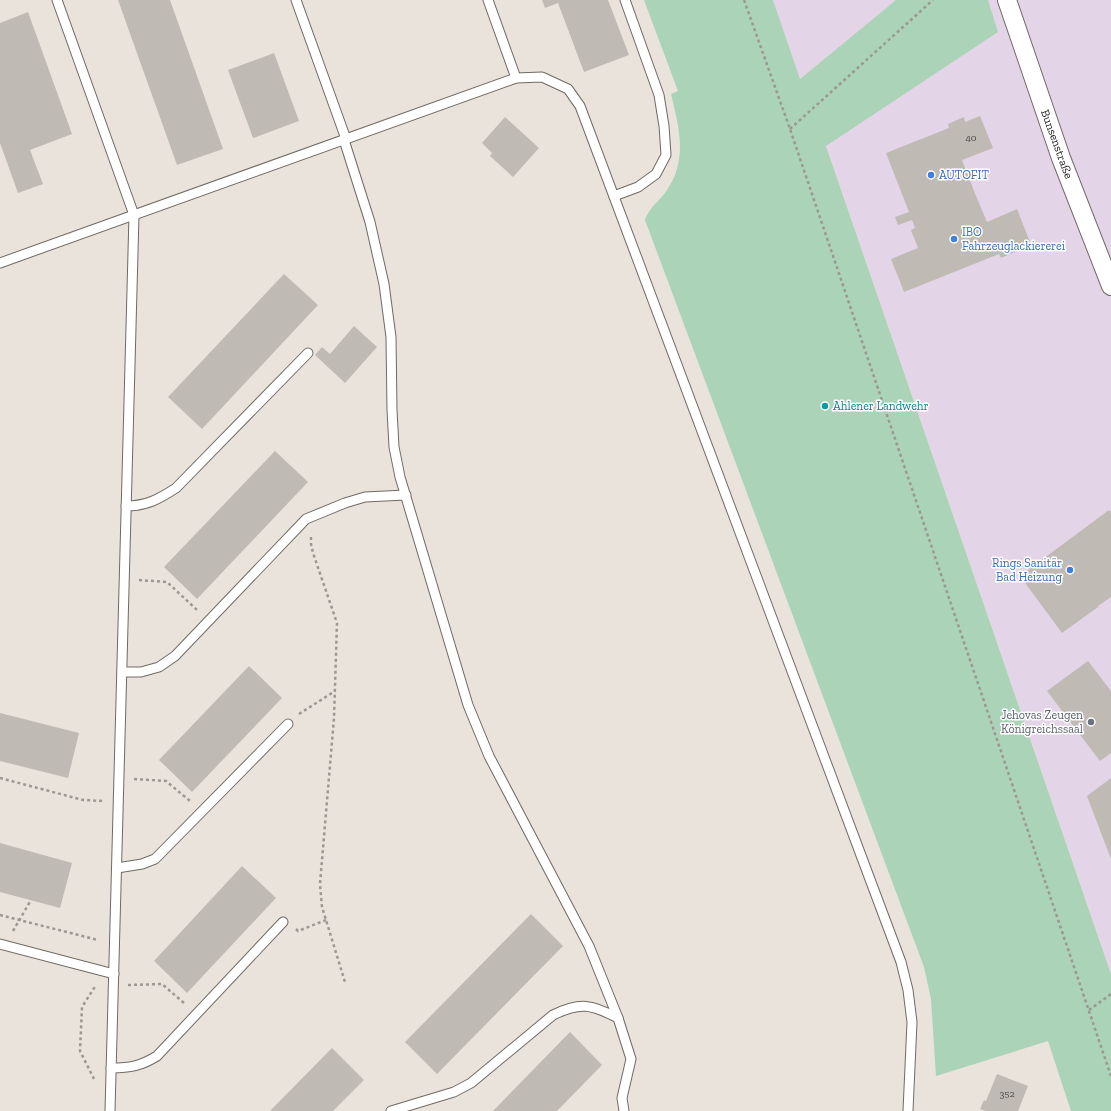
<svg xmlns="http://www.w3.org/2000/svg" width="1111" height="1111" font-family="'Zilla Slab',serif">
<rect width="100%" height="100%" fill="#e9e3dc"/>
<g fill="#e3d4e7">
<path d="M773 0H896L800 79Z"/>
<path d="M988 0H1111V973L826 145 998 32Z"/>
</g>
<path fill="#aad3b8" d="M644 0H773L800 79 896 0H988L998 32 826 146 1111 974V1111H1071L1048 1041 936 1076 931 999 924 967 645 220C649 207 660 201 667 190 688 159 679 128 671 94L678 91Z"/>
<g fill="#c0bab4">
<path d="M118 0H170L223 149 177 165Z"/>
<path d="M542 0H608L629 55 584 72 558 3 545 8Z"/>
<path d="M28 12 72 134 30 150 43 184 18 193 0 143V23Z"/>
<path d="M274 53 299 121 253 138 228 70Z"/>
<path d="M980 116 993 148 962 160 974 191 987 222 1017 209 1030 242 1015 247 1017 251 1001 258 999 254 904 292 891 259 918 248 911 230 915 228 912 220 898 225 895 217 909 212 886 153 949 128 948 124 964 117 965 122Z"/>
<path d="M505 117 539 148 513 177 490 156 492 153 482 143Z"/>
<path d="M284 274 318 305 202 429 168 397Z"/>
<path d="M354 326 377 347 345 383 315 355 322 347 330 354Z"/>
<path d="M275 451 308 482 197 599 164 567Z"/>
<path d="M1109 510 1111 512V597L1098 606 1099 608 1098 607 1062 633 1020 576Z"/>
<path d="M1088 661 1111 691V753L1100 761 1047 691Z"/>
<path d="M249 666 282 698 192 792 159 760Z"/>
<path d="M0 713 79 733 68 778 0 761Z"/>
<path d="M1111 778V859L1087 796Z"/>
<path d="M0 843 72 863 60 908 0 892Z"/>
<path d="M242 866 276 898 187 993 154 961Z"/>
<path d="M531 914 563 946 437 1074 405 1042Z"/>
<path d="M570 1032 602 1065 557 1111H493Z"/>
<path d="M332 1048 364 1080 333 1111H270Z"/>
<path d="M997 1074 1028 1086 1018 1111H985L980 1109 984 1100 986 1101Z"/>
</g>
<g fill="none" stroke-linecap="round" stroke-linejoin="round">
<defs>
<g id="lane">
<path d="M57 0 134 215 110 1111"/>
<path d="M296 0 346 139"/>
<path d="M488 0 516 78 542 77 568 89 580 106 901 962 908 990 912 1022 908 1111"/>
<path d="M344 140 370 222 384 284 391 337 392 410 394 447 400 477 468 705 489 756 589 946 618 1018"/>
<path d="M614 196 638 187 656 174 666 155 664 126 659 95 625 0"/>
<path d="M0 263 516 78"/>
<path d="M126 506C147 506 159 499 176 488L308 353"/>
<path d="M122 672H141L159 667 175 656 306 519 345 503 365 497 406 495"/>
<path d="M117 868 142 864 155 859 288 724"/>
<path d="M0 944 114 974"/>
<path d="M111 1068C130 1068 141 1066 157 1056L283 922"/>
<path d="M391 1111 454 1092 471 1083 553 1015C580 1002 591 1004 618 1018L631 1059 622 1098 624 1111"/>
</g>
<path id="street" d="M1007 0 1061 158 1111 286"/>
</defs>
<use href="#lane" stroke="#706a64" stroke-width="11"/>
<use href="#street" stroke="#706a64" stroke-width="20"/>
<g stroke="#9c9792" stroke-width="2.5" stroke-dasharray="3 3" stroke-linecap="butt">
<path d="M744 0 790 129 1111 1076"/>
<path d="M790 129 933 0"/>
<path d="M311 537V544L313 553 337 623 334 718 320 884 322 907 345 982"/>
<path d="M139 580 167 582 197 610"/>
<path d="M299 714 335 691"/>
<path d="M0 778 83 800 103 801"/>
<path d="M134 779 166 781 190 801"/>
<path d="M0 915 98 940"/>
<path d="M296 929 298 931 326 920"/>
<path d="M13 931 31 900"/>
<path d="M128 985 162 984 184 1003"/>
<path d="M1089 1010 1111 994"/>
<path d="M94 1079 80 1051 82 1007 96 985"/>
</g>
<use href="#lane" stroke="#fff" stroke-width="9"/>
<use href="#street" stroke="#fff" stroke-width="18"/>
</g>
<g fill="#3f7fe0" stroke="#fff" stroke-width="1.5">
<circle cx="931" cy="175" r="4"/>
<circle cx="954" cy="239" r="4"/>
<circle cx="1070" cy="570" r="4"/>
</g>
<circle fill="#0f9aa8" stroke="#fff" stroke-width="1.5" cx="825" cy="406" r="4"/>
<circle fill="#6b7280" stroke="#fff" stroke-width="1.5" cx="1091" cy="722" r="4"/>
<g text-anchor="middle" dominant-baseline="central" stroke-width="3" stroke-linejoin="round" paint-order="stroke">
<g font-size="10" fill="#4a4643">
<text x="971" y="138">40</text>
<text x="1007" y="1094">352</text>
</g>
<g font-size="12" fill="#221f1d" stroke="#fff">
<text transform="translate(1057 144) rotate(70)">Bunsenstraße</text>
</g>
<g font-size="12" fill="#366cbe" stroke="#fff" text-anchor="start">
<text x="939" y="175">AUTOFIT</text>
<text x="962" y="232">IBO<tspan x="962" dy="14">Fahrzeuglackiererei</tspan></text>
<text x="1062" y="563" text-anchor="end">Rings Sanitär<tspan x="1062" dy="14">Bad Heizung</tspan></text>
</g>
<g font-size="12" fill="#0d838f" stroke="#fff" text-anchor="start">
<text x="833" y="406">Ahlener Landwehr</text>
</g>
<g font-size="12" fill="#5b616d" stroke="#fff" text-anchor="end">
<text x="1083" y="715">Jehovas Zeugen<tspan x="1083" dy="14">Königreichssaal</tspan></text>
</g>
</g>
</svg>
